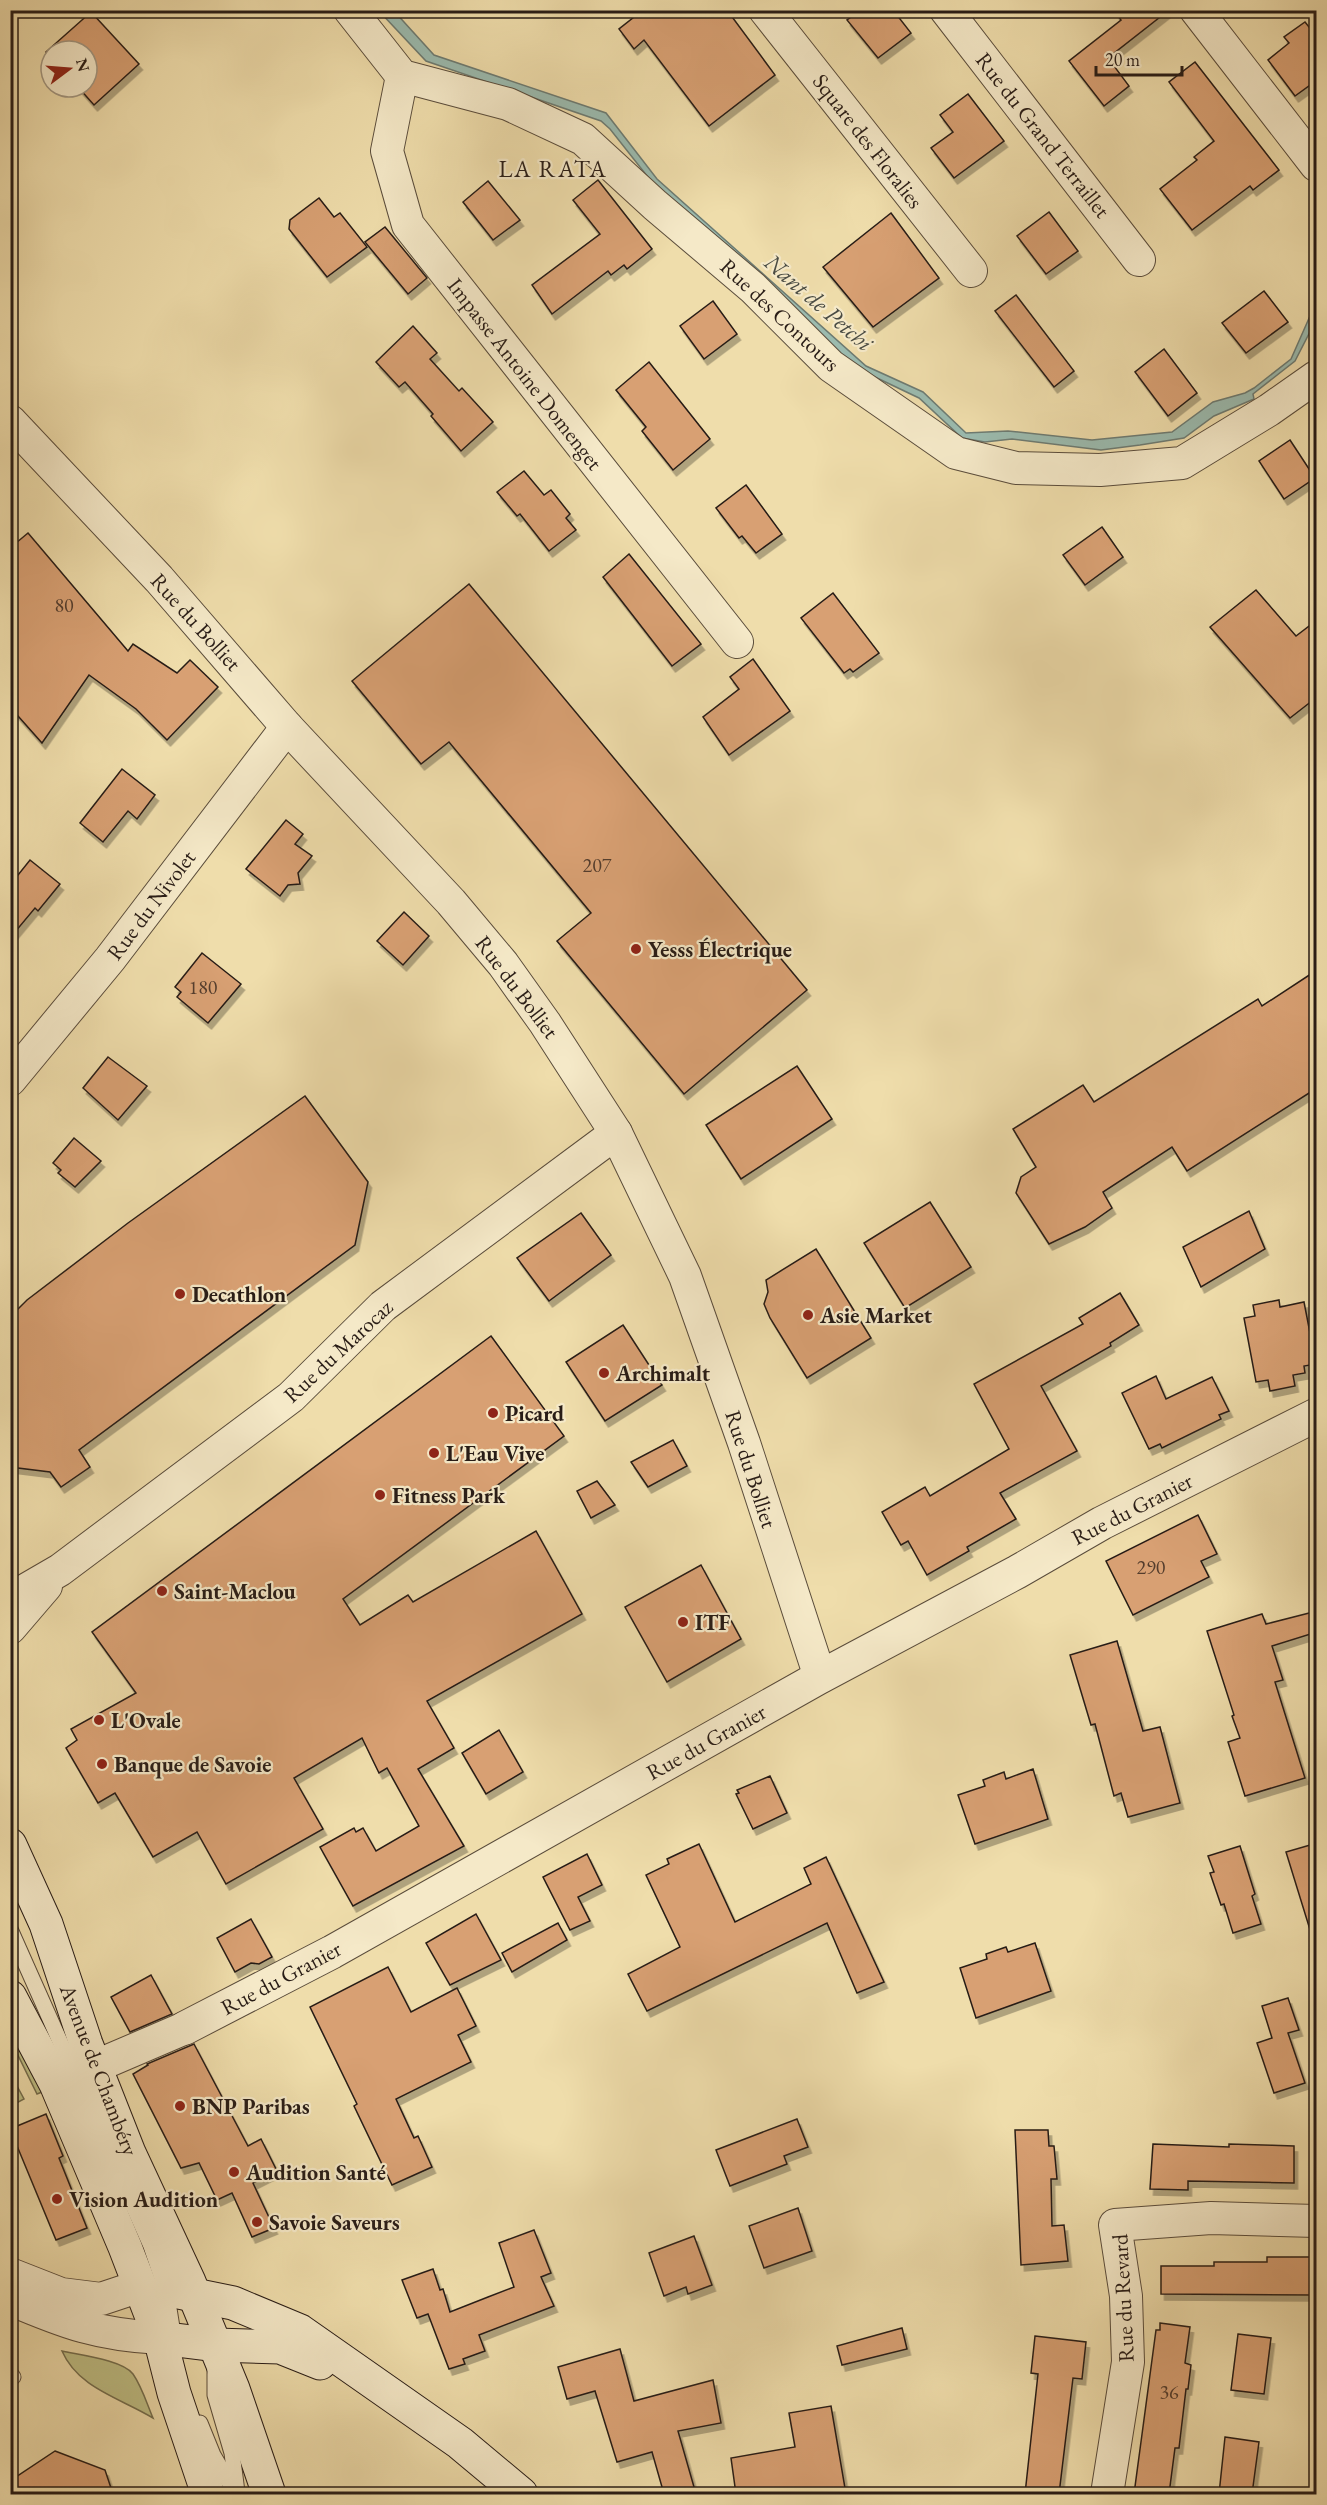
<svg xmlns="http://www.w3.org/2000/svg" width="1327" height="2505" font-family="'EB Garamond',serif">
<defs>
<filter id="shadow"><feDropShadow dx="3.5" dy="6" stdDeviation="0" flood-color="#0004"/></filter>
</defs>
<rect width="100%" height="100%" fill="#efddab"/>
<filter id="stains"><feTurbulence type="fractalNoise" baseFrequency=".00333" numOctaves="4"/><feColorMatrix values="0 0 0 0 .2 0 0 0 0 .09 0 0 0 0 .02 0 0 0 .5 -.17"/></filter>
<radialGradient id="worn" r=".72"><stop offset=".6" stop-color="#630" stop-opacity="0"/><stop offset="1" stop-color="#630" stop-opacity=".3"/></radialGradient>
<g fill="#bfbf85" stroke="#746e4e" stroke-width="1.5">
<path d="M10 2019 47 2090 37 2094 11 2041Z"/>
<path d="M10 2073 24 2099 11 2106H10Z"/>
<path d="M62 2351C80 2355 123 2360 133 2374 142 2387 147 2404 153 2418 120 2398 78 2388 62 2351Z"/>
</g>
<path fill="#9bbbaf" stroke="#6d7b72" stroke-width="1.5" d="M379 11H394L434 55 606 113 657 179 866 366 923 392 966 433 1008 431 1092 440 1172 432 1213 402 1245 393 1254 388 1291 359 1310 316 1316 313V320L1295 361 1253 394 1254 399 1214 416 1184 438 1140 445 1101 450 1012 439 985 442 962 438 919 398 856 368 655 186 610 129 601 121 426 61Z"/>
<g fill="#d8a073" stroke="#281c16" stroke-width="1.5" filter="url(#shadow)">
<path d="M643 10H727L775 75 709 126 644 40 634 49 619 29Z"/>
<path d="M861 10H893L911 33 878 58 847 20Z"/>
<path d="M1114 10H1169L1108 58 1129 86 1104 106 1069 61 1121 20Z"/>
<path d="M91 12 139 64 94 105 78 87H87V51H51V57L46 52Z"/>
<path d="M1305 22 1317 37V80L1295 96 1268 60 1289 43 1284 37Z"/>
<path d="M1195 62 1279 170 1253 190 1250 186 1192 230 1160 189 1197 160 1194 157 1214 141 1169 82Z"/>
<path d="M968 94 1004 141 954 178 931 148 953 132 940 115Z"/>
<path d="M598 180 652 249 627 269 624 265 611 275 608 271 552 314 532 285 600 234 573 200Z"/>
<path d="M488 181 520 220 493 240 463 202Z"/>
<path d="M319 198 334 217 340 213 367 247 327 277 289 229 290 220Z"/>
<path d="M1049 212 1078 251 1046 274 1017 236Z"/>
<path d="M891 213 939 278 873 327 823 267Z"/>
<path d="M385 227 427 278 408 294 365 242Z"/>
<path d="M1264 291 1288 322 1246 353 1222 323Z"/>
<path d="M1016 295 1074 371 1054 387 995 311Z"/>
<path d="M713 301 737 334 704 359 680 326Z"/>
<path d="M413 326 437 353 430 359 459 391 462 388 493 422 461 451 431 416 433 414 405 382 399 387 376 362Z"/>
<path d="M1164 349 1197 393 1168 416 1135 372Z"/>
<path d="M649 362 710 439 673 470 642 431 646 427 616 390Z"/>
<path d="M1290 440 1315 478 1284 499 1259 461Z"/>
<path d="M524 471 544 495 551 490 570 514 566 518 576 530 549 551 520 514 517 516 497 492Z"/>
<path d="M746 485 782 534 756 553 742 536 739 538 716 508Z"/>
<path d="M1102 527 1123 557 1085 585 1063 555Z"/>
<path d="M28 533 128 651 133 644 177 673 190 660 218 687 167 740 136 709 89 675 42 743 10 707V548Z"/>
<path d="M629 554 701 644 672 666 603 577Z"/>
<path d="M469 584 807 990 684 1094 557 941 591 913 449 742 421 764 352 681Z"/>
<path d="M1256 590 1296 636 1317 620V697L1290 718 1210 627Z"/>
<path d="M833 593 879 653 853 672 850 669 844 673 801 618Z"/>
<path d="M753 659 790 711 729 755 703 717 739 689 730 677Z"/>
<path d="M122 769 155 795 137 819 128 811 103 842 80 823Z"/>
<path d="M286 820 303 834 295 844 312 856 298 873 300 884 288 885 280 896 246 869Z"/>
<path d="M30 860 60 884 38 911 35 908 10 938V885Z"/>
<path d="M404 912 429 936 403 965 377 941Z"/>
<path d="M202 953 241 984 208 1023 177 997 181 992 175 987Z"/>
<path d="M1317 970V1088L1187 1171 1172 1147 1103 1192 1112 1208 1085 1227 1049 1244 1016 1193 1021 1177 1036 1167 1013 1129 1083 1085 1094 1102 1258 999 1262 1006Z"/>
<path d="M108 1057 147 1086 118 1120 83 1088Z"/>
<path d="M797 1066 832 1119 741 1179 706 1125Z"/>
<path d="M305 1096 368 1182 355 1245 79 1450 90 1467 61 1487 50 1472 10 1467V1317L27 1300 128 1223Z"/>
<path d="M74 1138 101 1161 75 1187 58 1173 61 1170 53 1163Z"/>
<path d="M930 1202 971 1267 905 1308 864 1243Z"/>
<path d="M1249 1211 1265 1249 1201 1287 1183 1247Z"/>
<path d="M581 1213 611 1255 549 1301 517 1258Z"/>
<path d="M816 1249 871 1338 807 1378 770 1318 764 1304 768 1292 766 1280Z"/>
<path d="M1120 1293 1139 1325 1110 1343 1111 1346 1041 1386 1077 1451 1000 1493 1016 1519 967 1547 969 1551 927 1575 908 1541 901 1545 882 1512 925 1487 930 1496 1009 1449 974 1384 1083 1324 1079 1318Z"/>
<path d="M1279 1300 1280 1307 1304 1302 1316 1364 1304 1366 1305 1373 1293 1375 1295 1386 1270 1391 1268 1380 1256 1382 1244 1318 1255 1316 1253 1305Z"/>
<path d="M623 1325 662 1385 605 1421 566 1362Z"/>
<path d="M491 1336 564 1436 343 1599 360 1625 408 1595 413 1602 536 1531 582 1614 427 1701 454 1748 418 1769 464 1846 353 1906 320 1847 354 1828 356 1832 363 1828 376 1851 419 1826 387 1768 379 1773 362 1738 294 1778 323 1829 226 1884 197 1832 153 1857 115 1793 98 1803 66 1748 77 1740 71 1729 136 1693 92 1632Z"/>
<path d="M1156 1376 1166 1399 1212 1377 1229 1411 1219 1415 1221 1419 1162 1448 1160 1444 1149 1449 1122 1393Z"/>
<path d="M673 1440 687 1466 648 1487 631 1462Z"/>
<path d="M597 1481 615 1505 591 1518 577 1491Z"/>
<path d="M1198 1515 1217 1554 1201 1561 1209 1577 1133 1615 1106 1561Z"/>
<path d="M701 1565 741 1639 667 1682 625 1607Z"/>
<path d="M1317 1611V1632L1272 1646 1283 1680 1275 1682 1305 1778 1245 1796 1228 1742 1240 1738 1232 1716 1234 1715 1207 1631 1262 1614 1266 1624Z"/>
<path d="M1117 1641 1143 1731 1160 1727 1180 1803 1128 1817 1121 1793 1114 1796 1095 1724 1091 1725 1070 1655Z"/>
<path d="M499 1730 523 1772 486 1794 462 1753Z"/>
<path d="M1033 1769 1048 1819 975 1844 958 1795 985 1786 983 1780 1004 1772 1006 1779Z"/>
<path d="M770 1776 787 1813 753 1829 736 1794 739 1793 737 1790Z"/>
<path d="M1317 1843V1932L1311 1933 1286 1852Z"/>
<path d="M699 1844 735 1922 811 1884 804 1868 826 1857 884 1982 857 1993 827 1923 647 2011 628 1974 680 1947 646 1875 669 1864 667 1859Z"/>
<path d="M1240 1846 1255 1894 1252 1896 1261 1924 1233 1933 1224 1904 1221 1905 1210 1873 1214 1872 1208 1856Z"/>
<path d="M587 1854 602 1885 578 1897 590 1921 570 1930 543 1877Z"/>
<path d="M476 1914 501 1960 450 1985 426 1943Z"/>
<path d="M251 1919 272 1957 259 1964 251 1963 235 1972 217 1938Z"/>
<path d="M558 1923 567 1940 512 1972 502 1953Z"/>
<path d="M1035 1943 1051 1991 976 2018 960 1968 987 1959 986 1954 1006 1947 1008 1952Z"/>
<path d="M388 1967 411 2012 457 1988 476 2026 458 2035 471 2062 396 2099 414 2138 418 2136 432 2167 392 2185 354 2106 357 2104 310 2007Z"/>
<path d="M151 1975 172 2014 130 2032 111 1997Z"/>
<path d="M1288 1998 1299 2030 1288 2033 1305 2083 1274 2093 1257 2043 1272 2038 1262 2006Z"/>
<path d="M194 2044 248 2146 261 2139 277 2171 253 2183 274 2228 252 2237 232 2193 217 2200 199 2163 181 2168 133 2074 148 2065 147 2064Z"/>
<path d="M46 2114 63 2156 59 2158 87 2228 56 2240 10 2129Z"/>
<path d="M797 2119 808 2147 784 2156 787 2164 730 2186 716 2150Z"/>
<path d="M1015 2130H1048L1049 2146H1054L1057 2179H1051L1052 2226 1064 2225 1068 2261 1021 2265Z"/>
<path d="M1153 2144 1229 2147V2144L1294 2146V2183L1188 2181V2190L1150 2189Z"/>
<path d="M798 2208 812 2251 764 2268 749 2226Z"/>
<path d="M534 2230 551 2273 541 2277 554 2306 479 2335 485 2351 463 2359 465 2364 449 2369 428 2314 417 2318 402 2280 433 2269 440 2290 443 2289 450 2312 488 2297 514 2287 499 2243Z"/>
<path d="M694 2236 712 2285 688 2294 686 2287 664 2296 649 2253Z"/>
<path d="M1267 2257H1312V2295L1161 2294V2266H1214V2262H1267Z"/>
<path d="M1160 2323 1190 2327 1185 2363 1191 2365 1188 2389H1186L1179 2448H1175L1169 2494H1134L1156 2330H1160Z"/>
<path d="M902 2328 907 2349 842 2365 837 2346Z"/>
<path d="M1238 2334 1271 2338 1264 2394 1231 2390Z"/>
<path d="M1035 2336 1086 2342 1082 2379 1073 2378 1059 2494H1025L1038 2374 1031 2373Z"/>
<path d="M620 2349 634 2401 713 2380 721 2423 678 2431 696 2494H664L652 2452 617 2462 595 2391 567 2399 558 2367Z"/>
<path d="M831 2406 846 2494H736L731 2458 795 2447 789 2413Z"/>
<path d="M1225 2437 1259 2442 1252 2494H1219Z"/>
<path d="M55 2451 105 2470 113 2494H10V2481Z"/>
</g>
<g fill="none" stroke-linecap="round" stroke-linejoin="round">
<defs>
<g id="service">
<path d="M10 1929 151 2246 166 2290 174 2340"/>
<path d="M215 2368V2395L232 2453 237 2492"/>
<path d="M10 2373 13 2377 10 2378"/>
<path d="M200 2423 213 2455 236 2494"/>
</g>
<g id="minor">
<path d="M350 10 402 76 508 104 583 139 655 205 753 288 831 366 956 453 1016 468 1100 470 1182 463 1269 410 1316 377"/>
<path d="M765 10 971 271"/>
<path d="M946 10 1139 260"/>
<path d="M1196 10 1316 165"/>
<path d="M402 76 387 151 408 225 737 642"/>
<path d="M10 421 159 579 287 727 451 902 503 964 545 1023 616 1133 685 1276 744 1443 820 1677"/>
<path d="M10 1080 110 959 287 727"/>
<path d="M10 1599 60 1570 291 1397 383 1306 616 1133"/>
<path d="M10 1628 46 1586"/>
<path d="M94 2067 185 2028"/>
<path d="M10 2274 61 2294 101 2299 140 2286"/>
<path d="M10 2299C66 2323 99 2335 160 2338"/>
<path d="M1107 2494 1128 2362 1126 2296 1115 2225 1211 2218 1316 2221"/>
</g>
<path id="tertiary" d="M185 2028 332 1952 820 1677 1017 1572 1102 1523 1316 1415"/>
<g id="secondary">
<path d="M10 1845 46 1924 86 2044 129 2153 189 2282 233 2389 269 2494"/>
<path d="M10 1997 56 2084 125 2247 160 2338 174 2393 208 2494"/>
<path d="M179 2292 233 2303 300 2331 460 2443 521 2494"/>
<path d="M160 2338 216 2345 280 2347 320 2363"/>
</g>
</defs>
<use href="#service" stroke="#5a4c3b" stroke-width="17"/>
<use href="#minor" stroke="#5a4c3b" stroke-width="34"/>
<use href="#tertiary" stroke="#5a4c3b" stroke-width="35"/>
<use href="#secondary" stroke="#281c16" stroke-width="35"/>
<use href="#service" stroke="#f5e9c8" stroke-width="15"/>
<use href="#minor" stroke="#f5e9c8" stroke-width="32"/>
<use href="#tertiary" stroke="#f5e9c8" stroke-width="33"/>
<use href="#secondary" stroke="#f5e9c8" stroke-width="33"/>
</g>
<g fill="#8f2418" stroke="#f5e9c8" stroke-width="2">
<circle cx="636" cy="949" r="6"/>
<circle cx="180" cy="1294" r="6"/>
<circle cx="808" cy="1315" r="6"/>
<circle cx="604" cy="1373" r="6"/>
<circle cx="493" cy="1413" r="6"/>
<circle cx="434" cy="1453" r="6"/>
<circle cx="380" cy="1495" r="6"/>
<circle cx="162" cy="1591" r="6"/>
<circle cx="683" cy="1622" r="6"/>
<circle cx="99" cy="1720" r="6"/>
<circle cx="102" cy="1764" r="6"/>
<circle cx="180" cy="2106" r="6"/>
<circle cx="234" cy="2172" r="6"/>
<circle cx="57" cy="2199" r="6"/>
<circle cx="257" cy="2222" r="6"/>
</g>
<g text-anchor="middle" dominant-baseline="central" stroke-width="4.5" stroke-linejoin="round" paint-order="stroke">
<g font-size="20" fill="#543d2d">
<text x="64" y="605">80</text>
<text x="597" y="865">207</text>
<text x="203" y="987">180</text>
<text x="1151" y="1567">290</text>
<text x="1169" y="2392">36</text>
</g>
<g font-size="22" fill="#281c16" stroke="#f5e9c8">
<text transform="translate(1043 135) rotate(52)">Rue du Grand Terraillet</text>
<text transform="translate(868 141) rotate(52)">Square des Floralies</text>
<text transform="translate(780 315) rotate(43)">Rue des Contours</text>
<text transform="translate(525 374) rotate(52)">Impasse Antoine Domenget</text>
<text transform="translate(196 622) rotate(48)">Rue du Bolliet</text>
<text transform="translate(151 905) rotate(-53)">Rue du Nivolet</text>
<text transform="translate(517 987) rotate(53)">Rue du Bolliet</text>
<text transform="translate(338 1351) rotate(-43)">Rue du Marocaz</text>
<text transform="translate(751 1469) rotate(72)">Rue du Bolliet</text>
<text transform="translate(1132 1509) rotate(-27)">Rue du Granier</text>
<text transform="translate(706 1742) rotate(-29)">Rue du Granier</text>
<text transform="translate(281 1978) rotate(-28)">Rue du Granier</text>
<text transform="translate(99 2070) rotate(69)">Avenue de Chambéry</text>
<text transform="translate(1123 2298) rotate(-93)">Rue du Revard</text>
</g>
<g font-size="22" font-weight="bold" fill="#281c16" stroke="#f5e9c8" text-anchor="start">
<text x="648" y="949">Yesss Électrique</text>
<text x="192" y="1294">Decathlon</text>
<text x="820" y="1315">Asie Market</text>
<text x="616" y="1373">Archimalt</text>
<text x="505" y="1413">Picard</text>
<text x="446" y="1453">L'Eau Vive</text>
<text x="392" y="1495">Fitness Park</text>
<text x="174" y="1591">Saint-Maclou</text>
<text x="695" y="1622">ITF</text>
<text x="111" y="1720">L'Ovale</text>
<text x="114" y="1764">Banque de Savoie</text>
<text x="192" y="2106">BNP Paribas</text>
<text x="246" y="2172">Audition Santé</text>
<text x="69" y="2199">Vision Audition</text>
<text x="269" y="2222">Savoie Saveurs</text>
</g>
<g font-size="24" letter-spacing="1.5" fill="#281c16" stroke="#f5e9c8">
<text x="553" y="168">LA RATA</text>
</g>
<g font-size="24" font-style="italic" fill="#4a4c44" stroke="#f5e9c8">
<text transform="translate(819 302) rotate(41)">Nant de Petchi</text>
</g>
</g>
<rect width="1327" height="2505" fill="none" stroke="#efddab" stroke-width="36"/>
<rect x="12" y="12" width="1303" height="2481" fill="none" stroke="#281c16" stroke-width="3"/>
<rect x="18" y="18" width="1291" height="2469" fill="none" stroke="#281c16" stroke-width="1.5"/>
<g transform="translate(69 69) rotate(74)"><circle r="28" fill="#f5e9c8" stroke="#a39781" stroke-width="1.5"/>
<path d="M0-4.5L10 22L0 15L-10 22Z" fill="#8f2418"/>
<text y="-9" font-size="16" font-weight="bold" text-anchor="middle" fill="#281c16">N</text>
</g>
<path d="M1096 66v9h86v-9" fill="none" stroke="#281c16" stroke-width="3"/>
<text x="1105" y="66" font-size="18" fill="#281c16" stroke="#f5e9c8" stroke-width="4.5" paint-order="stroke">20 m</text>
<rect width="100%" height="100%" filter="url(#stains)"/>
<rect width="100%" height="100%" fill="url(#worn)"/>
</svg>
